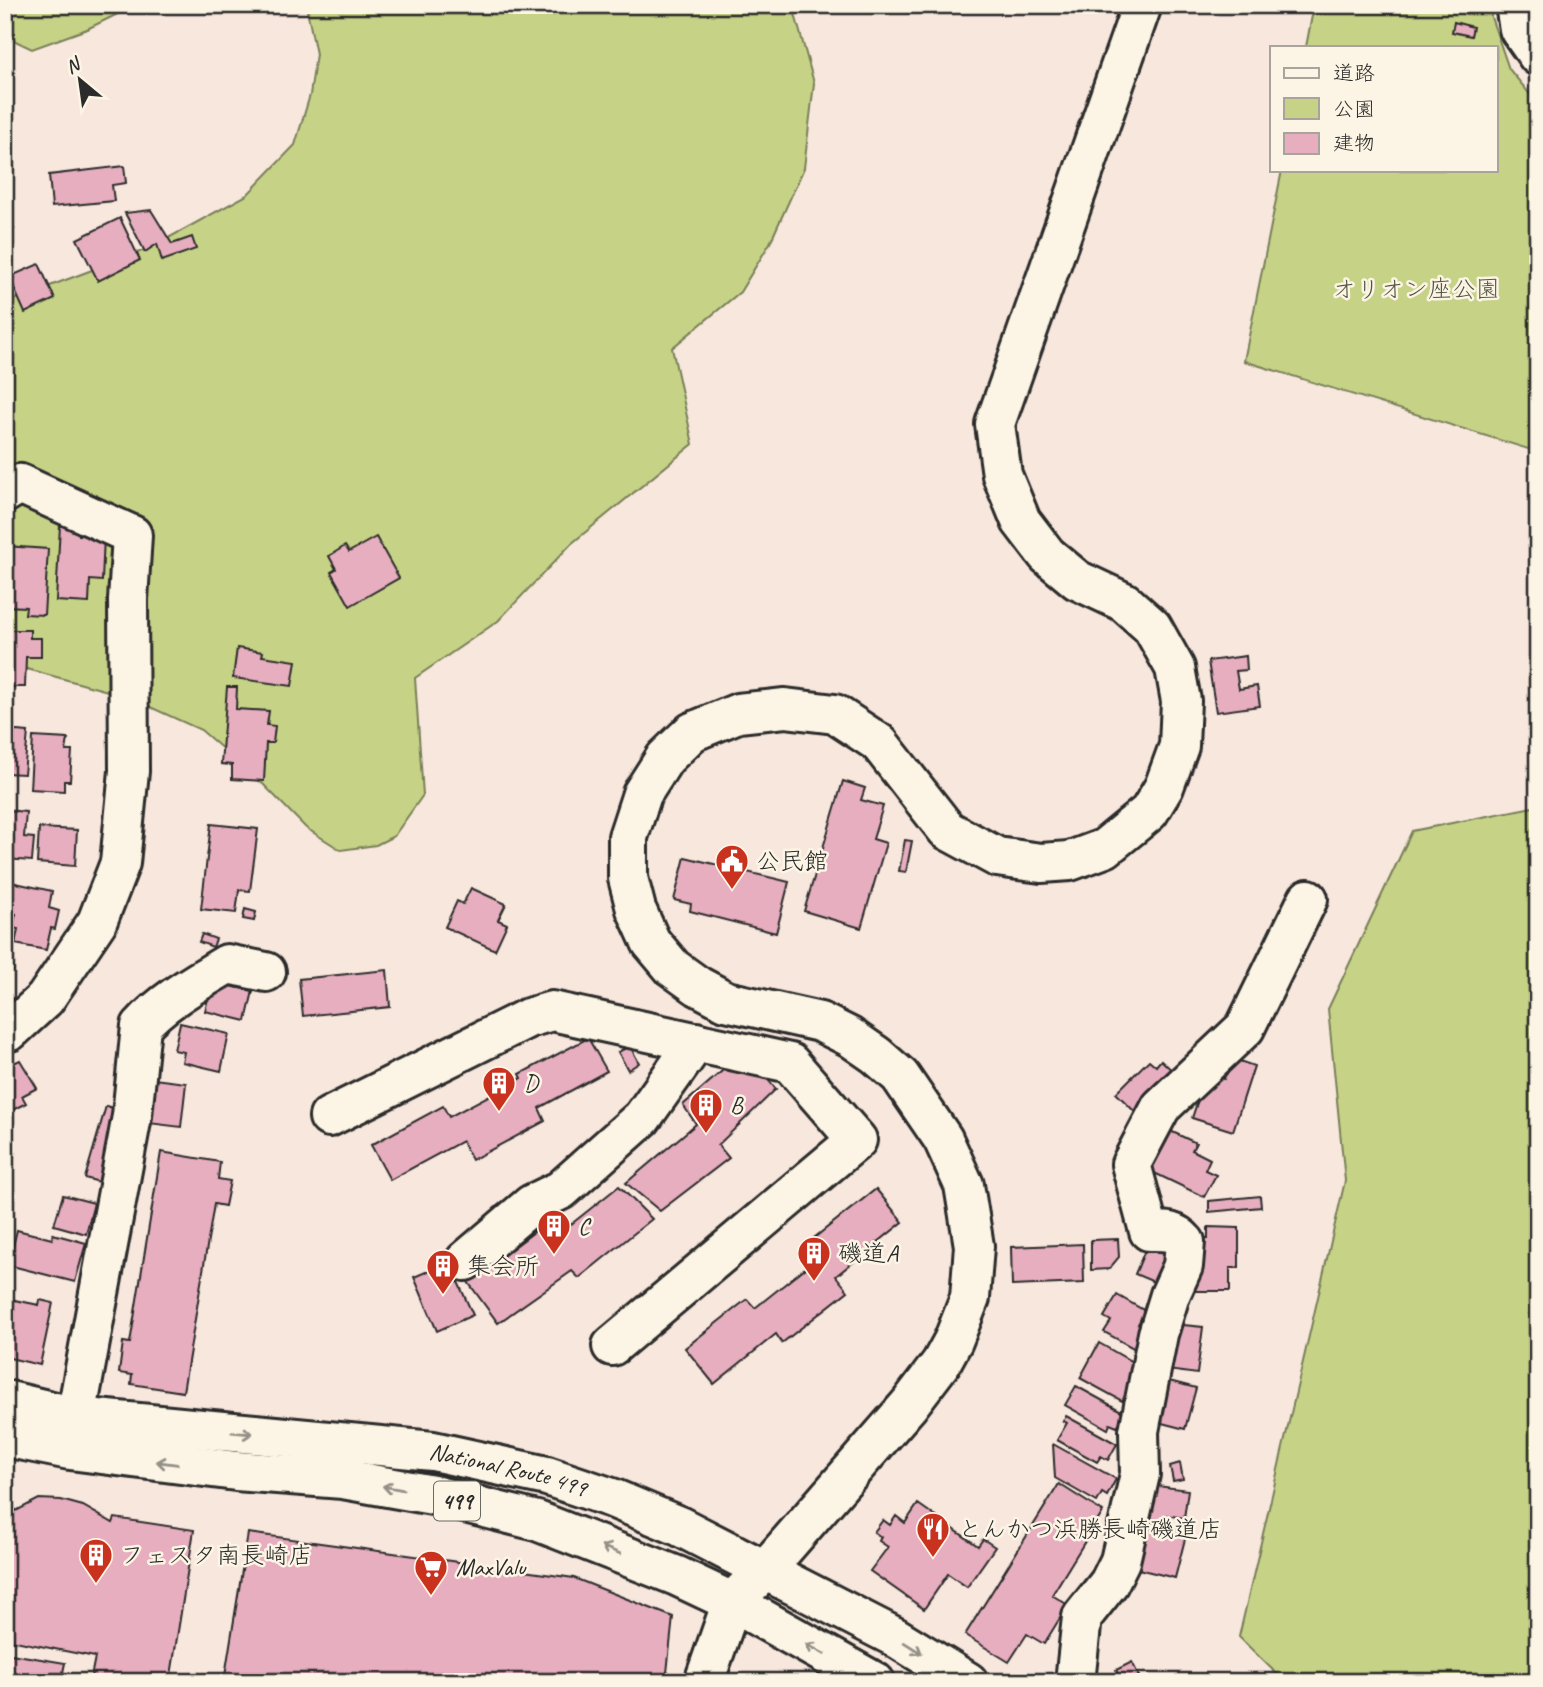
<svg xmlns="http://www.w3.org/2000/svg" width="1543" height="1687" font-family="Caveat,'Klee One',sans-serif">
<rect width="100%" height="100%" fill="#f8e7dd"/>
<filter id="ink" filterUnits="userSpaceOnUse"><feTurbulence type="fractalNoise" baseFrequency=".0143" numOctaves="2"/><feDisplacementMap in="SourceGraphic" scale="14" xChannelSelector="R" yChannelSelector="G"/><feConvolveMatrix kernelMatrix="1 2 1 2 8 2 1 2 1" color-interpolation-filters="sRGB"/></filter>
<g filter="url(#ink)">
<g fill="#c6d387" stroke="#787f59" stroke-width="2">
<path d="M5 5H136L87 29 32 49 5 36Z"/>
<path d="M306 5H796L795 14 814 83 804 168 770 243 740 292 672 348 693 444 571 544 498 621 415 678 423 795 394 836 376 845 341 850 306 828 264 785 201 730 126 696 5 663V303L150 248 247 195 295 145 310 95 316 54Z"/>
<path d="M1314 5H1491V17L1509 69 1538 104V452L1244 361 1282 170H1496V47H1306Z"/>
<path d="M1538 806V1682H1285L1239 1637 1345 1181 1328 1009 1412 831Z"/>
</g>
<g fill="#e7aebf" stroke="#2b2b2b" stroke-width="2">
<path d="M1454 22 1473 27 1471 36 1452 32Z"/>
<path d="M124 166 126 183 112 185 114 201 52 207 49 175Z"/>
<path d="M151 210 172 244 192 237 196 249 162 261 157 244 145 252 125 213Z"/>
<path d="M5 215 14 229 5 234Z"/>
<path d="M120 218 140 260 98 281 77 239Z"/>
<path d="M39 264 55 299 25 313 9 277Z"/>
<path d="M60 525 79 526V535L104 536 102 581 90 580 89 603 56 601Z"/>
<path d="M376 537 399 578 350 606 331 572 336 569 329 556 345 546 349 552Z"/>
<path d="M5 546 48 549 44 615 25 614 26 607 5 606Z"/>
<path d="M5 630H30V638H41V657H26L25 687H5Z"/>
<path d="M237 648 263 652 262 656 296 661 292 686 233 678Z"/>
<path d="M1246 656 1247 670 1236 671 1239 689 1257 686 1260 706 1216 712 1208 661Z"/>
<path d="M227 687H237L236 709 269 711 267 725 275 726 273 743H266L264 781 232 779V765L221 764Z"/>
<path d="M5 730 28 732 24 774 5 773Z"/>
<path d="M33 737 68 739 66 751H72L70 781H64V791L30 789Z"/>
<path d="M843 781 865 788 861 800 883 806 873 839 886 843 861 928 804 911Z"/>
<path d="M5 810 26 812 24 837 34 838 32 861 5 859Z"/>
<path d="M211 824 258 829 250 891 239 890 236 913 201 909Z"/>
<path d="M39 828 77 830 75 866 37 863Z"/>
<path d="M905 840 912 841 906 872 899 871Z"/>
<path d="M685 857 789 882 776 933 690 911 691 904 674 900Z"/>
<path d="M11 882 52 891 49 908 59 911 55 929 51 928 46 950 15 944 18 929 12 928 16 914 8 912 12 894H9Z"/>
<path d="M471 888 506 904 498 920 507 924 495 950 445 927 457 901 463 904Z"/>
<path d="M245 909 256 912 254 921 243 919Z"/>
<path d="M202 934 216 939 213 947 199 942Z"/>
<path d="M5 950 13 971 5 974Z"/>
<path d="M387 970 390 1007 303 1016 299 979Z"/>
<path d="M212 982 253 991 246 1021 205 1011Z"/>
<path d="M180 1023 229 1034 221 1071 182 1062 184 1052 174 1050Z"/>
<path d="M588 1038 607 1071 539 1108 545 1121 472 1160 462 1141 390 1180 371 1145 443 1106 449 1117 522 1078 520 1074Z"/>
<path d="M630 1046 639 1063 628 1070 618 1052Z"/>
<path d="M744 1052 776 1089 718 1145 729 1158 660 1211 626 1183 696 1124 683 1105Z"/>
<path d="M1231 1058 1254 1066 1233 1131 1192 1118 1202 1088 1211 1075 1224 1079Z"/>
<path d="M20 1060 37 1088 22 1096 26 1103 5 1114V1067Z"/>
<path d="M1149 1060 1156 1066 1161 1060 1178 1076 1139 1116 1116 1093Z"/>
<path d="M146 1078 186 1083 181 1127 140 1122Z"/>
<path d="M106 1106 120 1110 99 1182 85 1178Z"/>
<path d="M1164 1128 1196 1143 1192 1150 1210 1159 1205 1170 1216 1175 1204 1197 1144 1168Z"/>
<path d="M161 1152 220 1162 218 1179 230 1181 225 1206 214 1204 183 1392 131 1384 132 1375 119 1373 123 1342 130 1343Z"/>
<path d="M619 1186 652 1219 579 1278 572 1271 498 1323 468 1282 538 1229 550 1241Z"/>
<path d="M876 1189 903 1222 836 1276 848 1291 782 1343 776 1334 714 1384 685 1348 747 1299 755 1308 820 1256 809 1242Z"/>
<path d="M63 1195 94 1203 86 1234 54 1225Z"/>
<path d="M1260 1196 1261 1207 1209 1212V1201Z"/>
<path d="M1208 1227 1239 1228V1268H1230V1291H1193V1239H1208Z"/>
<path d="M17 1230 52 1239 53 1234 86 1243 75 1282 8 1265Z"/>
<path d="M1118 1239 1119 1257 1109 1269 1091 1270V1240Z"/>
<path d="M1148 1243 1174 1254 1161 1285 1135 1274Z"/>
<path d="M1083 1244 1084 1283 1012 1286 1011 1247Z"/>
<path d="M449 1262 473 1315 437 1331 414 1277Z"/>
<path d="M1117 1295 1145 1311 1138 1324 1147 1329 1135 1349 1104 1332 1111 1321 1104 1317Z"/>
<path d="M5 1298 39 1305 40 1300 53 1303 40 1365 5 1357Z"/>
<path d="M1173 1324 1203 1327 1197 1374 1167 1370Z"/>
<path d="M1099 1343 1141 1367 1122 1401 1080 1378Z"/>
<path d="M1169 1381 1196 1388 1185 1429 1158 1422Z"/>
<path d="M1076 1386 1125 1413 1117 1427 1110 1424 1108 1429 1065 1405Z"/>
<path d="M1066 1416 1117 1444 1108 1460 1101 1456 1097 1462 1057 1440 1067 1423 1063 1421Z"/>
<path d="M1053 1444 1116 1479 1107 1496 1102 1493 1097 1502 1055 1478Z"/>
<path d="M1180 1463 1183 1479 1173 1481 1170 1466Z"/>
<path d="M1059 1484 1103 1512 1052 1595 1068 1605 1044 1644 1027 1634 1009 1662 965 1635Z"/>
<path d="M1150 1485 1188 1490 1184 1518 1165 1515 1164 1524 1145 1522Z"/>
<path d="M6 1493 16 1511 39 1499 61 1500 83 1506 113 1523 115 1518 194 1530 170 1682H90L95 1657 5 1639Z"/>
<path d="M918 1504 978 1546 983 1539 995 1547 967 1587 948 1574 924 1609 870 1571 888 1547 879 1541 881 1537 874 1532 883 1520 890 1525 896 1516 905 1523Z"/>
<path d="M1147 1527 1170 1534 1171 1527 1187 1531 1175 1578 1130 1567Z"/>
<path d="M248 1533 574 1578 673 1617 666 1682H224Z"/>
<path d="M5 1653 65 1663 61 1682H5Z"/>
<path d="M1132 1662 1139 1676 1128 1682H1122L1116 1670Z"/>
</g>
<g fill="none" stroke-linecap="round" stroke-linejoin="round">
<defs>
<g id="minor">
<path d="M1515 5 1519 29 1538 56"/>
<path d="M5 493 20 484 132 535 128 600 129 771 120 863 97 922 45 999 10 1031H5"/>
<path d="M329 1117 528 1018 552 1011 790 1063 857 1140 612 1346"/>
<path d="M465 1261 532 1204 561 1190 642 1118 696 1042"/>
<path d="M76 1417 132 1116 141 1026C164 1000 198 982 227 964L266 972"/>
<path d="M704 1682 732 1602 765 1570 909 1405 941 1363 953 1341 970 1298 974 1246 964 1185 943 1139 900 1076 876 1055 850 1037 820 1022 726 1001 698 986 673 968 651 942 636 909 628 878V837L642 794 665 758 692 732 738 713 785 708 835 714 879 743 947 830 997 857 1041 863 1070 861 1105 848 1149 812 1164 787 1179 746 1181 701 1175 668 1152 627 1124 602 1077 580 1047 555 1021 521 1002 475 995 424 1142 5"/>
<path d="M1075 1682 1082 1617 1109 1583 1120 1561 1140 1474 1139 1431 1158 1334 1170 1295 1183 1266 1185 1242C1175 1230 1165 1231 1149 1231L1131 1164 1161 1107 1245 1028 1308 899"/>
</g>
<g id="highway">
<path id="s1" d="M5 1400 76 1417 433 1451 547 1476 612 1498 679 1526 895 1637 968 1682"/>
<path d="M5 1437 70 1450 236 1471 343 1479 433 1495 537 1521 677 1576 732 1602 875 1682"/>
</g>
</defs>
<use href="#minor" stroke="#2b2b2b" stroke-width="44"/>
<use href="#highway" stroke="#2b2b2b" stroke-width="44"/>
<use href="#minor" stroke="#fcf5e5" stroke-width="38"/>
<use href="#highway" stroke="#fcf5e5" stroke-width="38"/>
</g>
<defs><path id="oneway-shaft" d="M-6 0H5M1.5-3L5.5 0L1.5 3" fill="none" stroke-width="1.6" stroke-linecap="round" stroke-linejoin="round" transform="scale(1.75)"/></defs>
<g stroke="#949088">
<use href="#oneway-shaft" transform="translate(242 1433) rotate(5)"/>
<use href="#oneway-shaft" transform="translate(167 1463) rotate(-173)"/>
<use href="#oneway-shaft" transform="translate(393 1488) rotate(-170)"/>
<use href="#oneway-shaft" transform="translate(611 1550) rotate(-158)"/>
<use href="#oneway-shaft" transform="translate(913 1648) rotate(32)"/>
<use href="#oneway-shaft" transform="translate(815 1649) rotate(-151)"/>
</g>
</g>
<defs>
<symbol id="civic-pin" viewBox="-11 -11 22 30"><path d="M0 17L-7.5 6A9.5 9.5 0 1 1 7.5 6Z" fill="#c8321e" stroke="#fcf5e5"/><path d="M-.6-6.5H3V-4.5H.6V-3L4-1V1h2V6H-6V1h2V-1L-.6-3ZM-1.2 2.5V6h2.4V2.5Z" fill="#fff"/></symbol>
<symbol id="building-pin" viewBox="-11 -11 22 30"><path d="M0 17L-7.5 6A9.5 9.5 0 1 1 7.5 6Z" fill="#c8321e" stroke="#fcf5e5"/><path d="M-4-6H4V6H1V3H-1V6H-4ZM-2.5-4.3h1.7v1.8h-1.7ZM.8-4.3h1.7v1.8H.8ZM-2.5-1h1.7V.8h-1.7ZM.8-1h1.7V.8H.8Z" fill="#fff"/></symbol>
<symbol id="restaurant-pin" viewBox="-11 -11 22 30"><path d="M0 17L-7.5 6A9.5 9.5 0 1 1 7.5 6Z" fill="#c8321e" stroke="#fcf5e5"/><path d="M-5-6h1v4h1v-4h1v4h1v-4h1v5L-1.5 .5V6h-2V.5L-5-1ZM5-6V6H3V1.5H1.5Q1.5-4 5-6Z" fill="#fff"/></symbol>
<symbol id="supermarket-pin" viewBox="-11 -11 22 30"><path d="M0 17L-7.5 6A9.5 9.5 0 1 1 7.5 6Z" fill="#c8321e" stroke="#fcf5e5"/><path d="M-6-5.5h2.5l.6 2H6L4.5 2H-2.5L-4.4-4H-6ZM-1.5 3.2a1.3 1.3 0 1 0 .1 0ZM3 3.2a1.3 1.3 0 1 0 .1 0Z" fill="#fff"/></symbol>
</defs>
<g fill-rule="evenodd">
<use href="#civic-pin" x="713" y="842" width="38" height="52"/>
<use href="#building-pin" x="480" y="1064" width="38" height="52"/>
<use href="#building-pin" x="687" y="1086" width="38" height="52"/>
<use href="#building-pin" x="535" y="1207" width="38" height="52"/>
<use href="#building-pin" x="795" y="1234" width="38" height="52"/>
<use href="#building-pin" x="424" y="1247" width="38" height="52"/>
<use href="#restaurant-pin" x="914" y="1510" width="38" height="52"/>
<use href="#building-pin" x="77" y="1536" width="38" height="52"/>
<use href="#supermarket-pin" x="412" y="1548" width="38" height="52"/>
</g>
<g text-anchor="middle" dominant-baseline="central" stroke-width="5" stroke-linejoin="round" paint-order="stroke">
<rect fill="#fcf5e5" stroke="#6a6863" stroke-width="2" x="434" y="1481.5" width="46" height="39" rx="5"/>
<g font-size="23" font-weight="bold" fill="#2b2b2b">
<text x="457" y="1501">499</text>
</g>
<g font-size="24" fill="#525542" stroke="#fcf5e5">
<text x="1416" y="289">オリオン座公園</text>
</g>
<g font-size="24" fill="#2b2b2b" stroke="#fcf5e5" text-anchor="start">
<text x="756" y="861">公民館</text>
<text x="524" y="1083">D</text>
<text x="730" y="1105">B</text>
<text x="578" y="1226">C</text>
<text x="838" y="1253">磯道A</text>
<text x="467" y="1266">集会所</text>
<text x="958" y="1529">とんかつ浜勝長崎磯道店</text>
<text x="120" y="1555">フェスタ南長崎店</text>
<text x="456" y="1567">MaxValu</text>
</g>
<g font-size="24" fill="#2b2b2b" stroke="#fcf5e5">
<text stroke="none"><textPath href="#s1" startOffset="509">National Route 499</textPath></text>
</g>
</g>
<rect width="1543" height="1687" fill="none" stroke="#fcf5e5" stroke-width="28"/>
<rect x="14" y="14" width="1515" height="1659" fill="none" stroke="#2b2b2b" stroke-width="2.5" filter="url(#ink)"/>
<rect x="1270" y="46" width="228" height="126" fill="#fcf5e5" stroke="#a8a49b" stroke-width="2"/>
<rect x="1284" y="68" width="35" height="10" fill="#fcf5e5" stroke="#a8a49b" stroke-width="2"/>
<text x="1333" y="80" font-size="21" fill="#2b2b2b">道路</text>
<rect x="1284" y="98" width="35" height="21" fill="#c6d387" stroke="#a8a49b" stroke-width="2"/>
<text x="1333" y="116" font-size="21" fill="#2b2b2b">公園</text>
<rect x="1284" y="133" width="35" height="21" fill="#e7aebf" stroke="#a8a49b" stroke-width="2"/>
<text x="1333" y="150" font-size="21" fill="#2b2b2b">建物</text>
<g transform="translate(80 80) rotate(331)" stroke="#fcf5e5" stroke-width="5" paint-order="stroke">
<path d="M0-5L12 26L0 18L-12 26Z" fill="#2b2b2b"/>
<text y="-10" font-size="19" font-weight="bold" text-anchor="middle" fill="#2b2b2b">N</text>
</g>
</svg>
